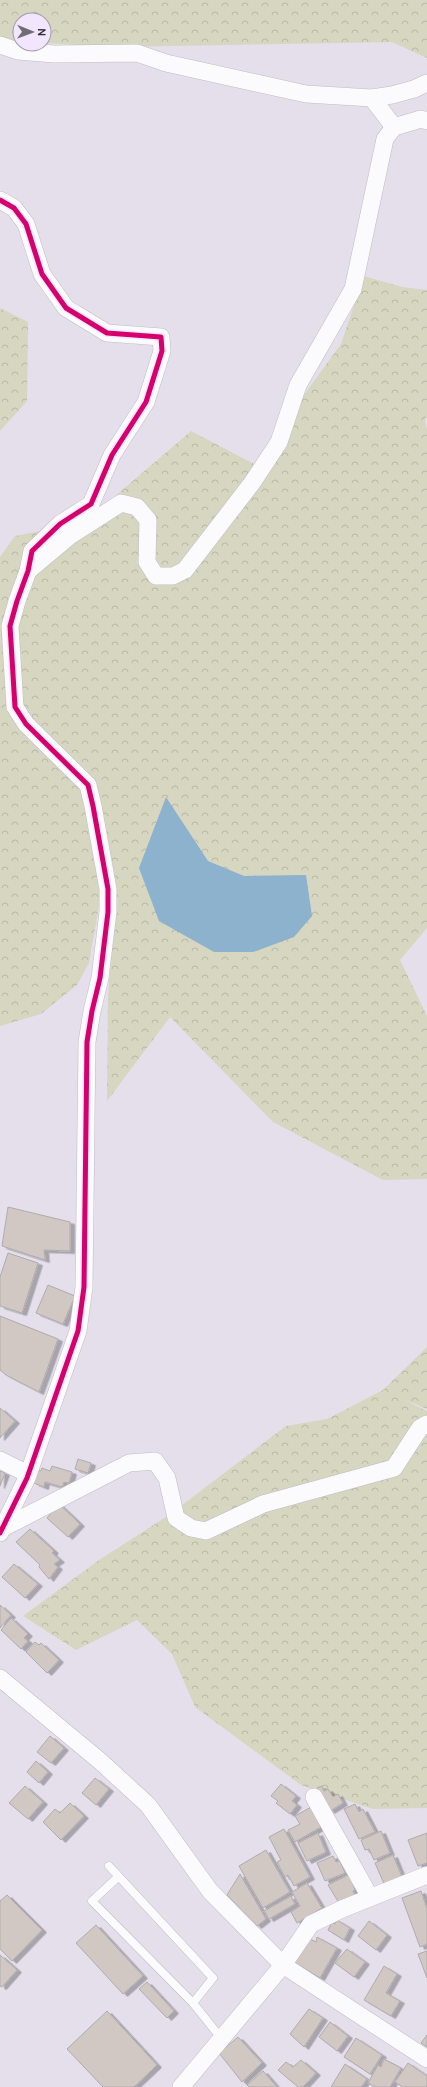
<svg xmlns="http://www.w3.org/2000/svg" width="427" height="2087" font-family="Cabin,sans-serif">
<defs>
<pattern id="forest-crowns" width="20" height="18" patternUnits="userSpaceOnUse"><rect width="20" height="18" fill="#d6d6c1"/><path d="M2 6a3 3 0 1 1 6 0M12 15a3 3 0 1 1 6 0" fill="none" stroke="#b8b8a6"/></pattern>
<filter id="shadow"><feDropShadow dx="4.5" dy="2.5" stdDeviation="0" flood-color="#0004"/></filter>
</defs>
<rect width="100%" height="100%" fill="#e4dfeb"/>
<g fill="url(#forest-crowns)">
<path d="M0 0H427V58L392 42 116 47 44 43V20H20V42L0 41Z"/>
<path d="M364 276 402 287 427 290V416L425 421 427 430V928L400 960 427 1016V1179L383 1180 273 1122 170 1017 107 1101 108 999 115 896 101 894 89 963 77 985 41 1014 0 1026V557L15 536 85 522 191 431 254 464 341 344Z"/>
<path d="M0 308 28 322 27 401 0 431Z"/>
<path d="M427 1347V1409L402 1399 427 1411V1808L373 1809 301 1785 195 1707 172 1654 137 1620 76 1650 23 1616 99 1560 169 1515 286 1426 327 1419 383 1390Z"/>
</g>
<path fill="#8cb2cd" d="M166 797 208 861 244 876 306 875 312 916 294 937 253 952H214L159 921 139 868Z"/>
<g fill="#d1c8c4" stroke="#b0abac" filter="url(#shadow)">
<path d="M8 1207 70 1222V1251L44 1250 45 1260 2 1246Z"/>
<path d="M8 1253 38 1263 22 1313 0 1306V1277Z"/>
<path d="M48 1285 75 1296 63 1324 36 1313Z"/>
<path d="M0 1316 58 1339 39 1392 6 1375 0 1370Z"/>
<path d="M0 1408 15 1421 0 1438Z"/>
<path d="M78 1459 91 1463 88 1473 75 1469Z"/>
<path d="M52 1466 72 1472 69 1483 64 1482 62 1487 45 1482 44 1487 34 1483 37 1470 41 1471 42 1468 50 1471Z"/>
<path d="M0 1471 5 1473 0 1486Z"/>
<path d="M59 1504 80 1524 68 1537 47 1518Z"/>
<path d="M30 1529 54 1551 52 1553 60 1560 54 1564 58 1567 49 1579 39 1567 40 1565 16 1542Z"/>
<path d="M14 1564 38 1584 25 1598 2 1577Z"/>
<path d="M0 1605 11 1615 0 1628Z"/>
<path d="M11 1618 28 1634 24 1638 28 1641 21 1649 1 1630Z"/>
<path d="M35 1642 39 1645 41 1643 59 1660 47 1673 26 1652Z"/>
<path d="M50 1736 64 1748 51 1763 37 1752Z"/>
<path d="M36 1761 48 1772 39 1783 27 1772Z"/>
<path d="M95 1778 109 1789 96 1805 82 1793Z"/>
<path d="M281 1784 296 1796 292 1801 297 1805 290 1814 276 1803 278 1801 271 1796Z"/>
<path d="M25 1786 43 1802 28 1819 9 1803Z"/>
<path d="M322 1786 324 1791 328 1789 333 1797 338 1794 343 1803 330 1811 317 1788Z"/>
<path d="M70 1803 84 1816 61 1840 43 1822 55 1809 60 1813Z"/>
<path d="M355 1804 359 1812 363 1809 375 1832 359 1839 344 1809Z"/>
<path d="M311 1807 321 1827 295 1842 288 1830 300 1824 295 1816Z"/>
<path d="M284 1829 310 1877 294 1886 288 1875 285 1877 277 1862 281 1860 269 1837Z"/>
<path d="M381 1831 390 1853 374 1860 369 1849 365 1850 361 1840Z"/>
<path d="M318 1833 326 1852 307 1861 298 1843Z"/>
<path d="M427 1833V1863L418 1866 408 1840Z"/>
<path d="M266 1850 290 1892 263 1908 239 1866Z"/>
<path d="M393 1855 402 1877 385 1886 375 1863Z"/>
<path d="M333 1856 336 1862 340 1861 345 1873 325 1881 317 1863Z"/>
<path d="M240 1874 266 1919 257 1926 227 1895Z"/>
<path d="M350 1874 355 1883 353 1884 355 1890 353 1891 355 1895 339 1903 328 1885Z"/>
<path d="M307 1883 322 1908 297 1923 291 1912 300 1906 292 1892Z"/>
<path d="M421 1891 427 1909V1944L420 1947 402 1898Z"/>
<path d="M7 1895 42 1930 12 1961 0 1949V1901Z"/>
<path d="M291 1896 295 1904 269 1919 264 1911Z"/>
<path d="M337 1920 350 1928 344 1940 328 1930 332 1922 335 1924Z"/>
<path d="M369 1921 387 1935 376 1950 358 1936Z"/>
<path d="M96 1925 143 1976 123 1994 76 1943Z"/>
<path d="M306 1937 316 1942 317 1937 337 1948 320 1978 292 1961Z"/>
<path d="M347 1949 365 1962 354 1977 335 1963Z"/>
<path d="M427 1951V1978L418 1954Z"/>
<path d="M0 1955 17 1970 2 1987 0 1986Z"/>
<path d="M384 1966 397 1974 386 1993 400 2001 391 2016 364 2000Z"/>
<path d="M147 1982 174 2011 167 2018 139 1989Z"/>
<path d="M309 2009 323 2018 304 2047 290 2034Z"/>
<path d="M107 2011 157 2065 134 2087H103L67 2049Z"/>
<path d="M330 2022 348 2036 337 2051 319 2037Z"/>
<path d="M427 2035V2047L421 2043Z"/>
<path d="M238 2037 262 2063 242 2082 219 2053Z"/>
<path d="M356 2038 382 2055 370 2074 344 2057Z"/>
<path d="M384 2059 401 2068 390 2087H375L368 2083 378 2065 381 2067Z"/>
<path d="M301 2060 316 2073 303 2087H298L278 2070 286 2062 293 2067Z"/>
<path d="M408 2063 427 2076V2087H403L395 2082Z"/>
<path d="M345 2064 367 2079 361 2087H331Z"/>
<path d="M263 2071 277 2087H249L247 2085Z"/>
</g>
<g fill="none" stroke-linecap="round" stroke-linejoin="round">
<defs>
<g id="service">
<path d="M109 1866 213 1978 193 2003"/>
<path d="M118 1877 92 1901 193 2003 221 2038"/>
</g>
<g id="minor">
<path d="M0 45 18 51 54 54 137 53 166 63 306 94 372 98 392 95 414 89 427 83"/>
<path d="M372 98 394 127"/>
<path d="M0 200 14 208 26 224 42 274 66 308 107 333 161 337 162 351 146 402 112 455 91 504 60 524 32 551 28 571 17 601 10 626 15 707 26 724 88 785 93 806 108 889V912L100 978 92 1011 87 1042 84 1287 78 1331 27 1478 0 1533"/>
<path d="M28 571 71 535 121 503 137 507 148 520 147 562 156 576H173L185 570 252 483 279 442 298 385 353 289 385 139 394 127 421 119 427 121"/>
<path d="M0 1460 28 1474"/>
<path d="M3 1528 129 1463 155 1461 167 1478 176 1518 191 1528 206 1531 263 1504 394 1468 420 1428 427 1424"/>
<path d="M0 1678 100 1761 148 1805 210 1891 283 1965 427 2059"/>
<path d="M314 1797 370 1897"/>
<path d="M181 2087 283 1965 311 1924 342 1909 427 1875"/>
</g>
</defs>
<use href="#service" stroke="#c1bcc6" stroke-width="9"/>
<use href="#minor" stroke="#c1bcc6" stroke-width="18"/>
<use href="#service" stroke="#fbfafc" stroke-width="8"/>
<use href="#minor" stroke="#fbfafc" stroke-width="17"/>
<defs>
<path id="cycleway" d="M0 200 14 208 26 224 42 274 66 308 107 333 161 337 162 351 146 402 112 455 91 504 60 524 32 551 28 571 17 601 10 626 15 707 26 724 88 785 93 806 108 889V912L100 978 92 1011 87 1042 84 1287 78 1331 27 1478 0 1533"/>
</defs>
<use href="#cycleway" stroke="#f1e6fe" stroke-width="8"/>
<use href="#cycleway" stroke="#d6006c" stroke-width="5"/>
</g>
<g transform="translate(32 32) rotate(91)"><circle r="19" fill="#f1e6fe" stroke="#a59cae"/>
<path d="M0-3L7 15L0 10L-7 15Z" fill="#706c76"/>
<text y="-6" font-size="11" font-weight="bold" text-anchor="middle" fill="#322e37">N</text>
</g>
</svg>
